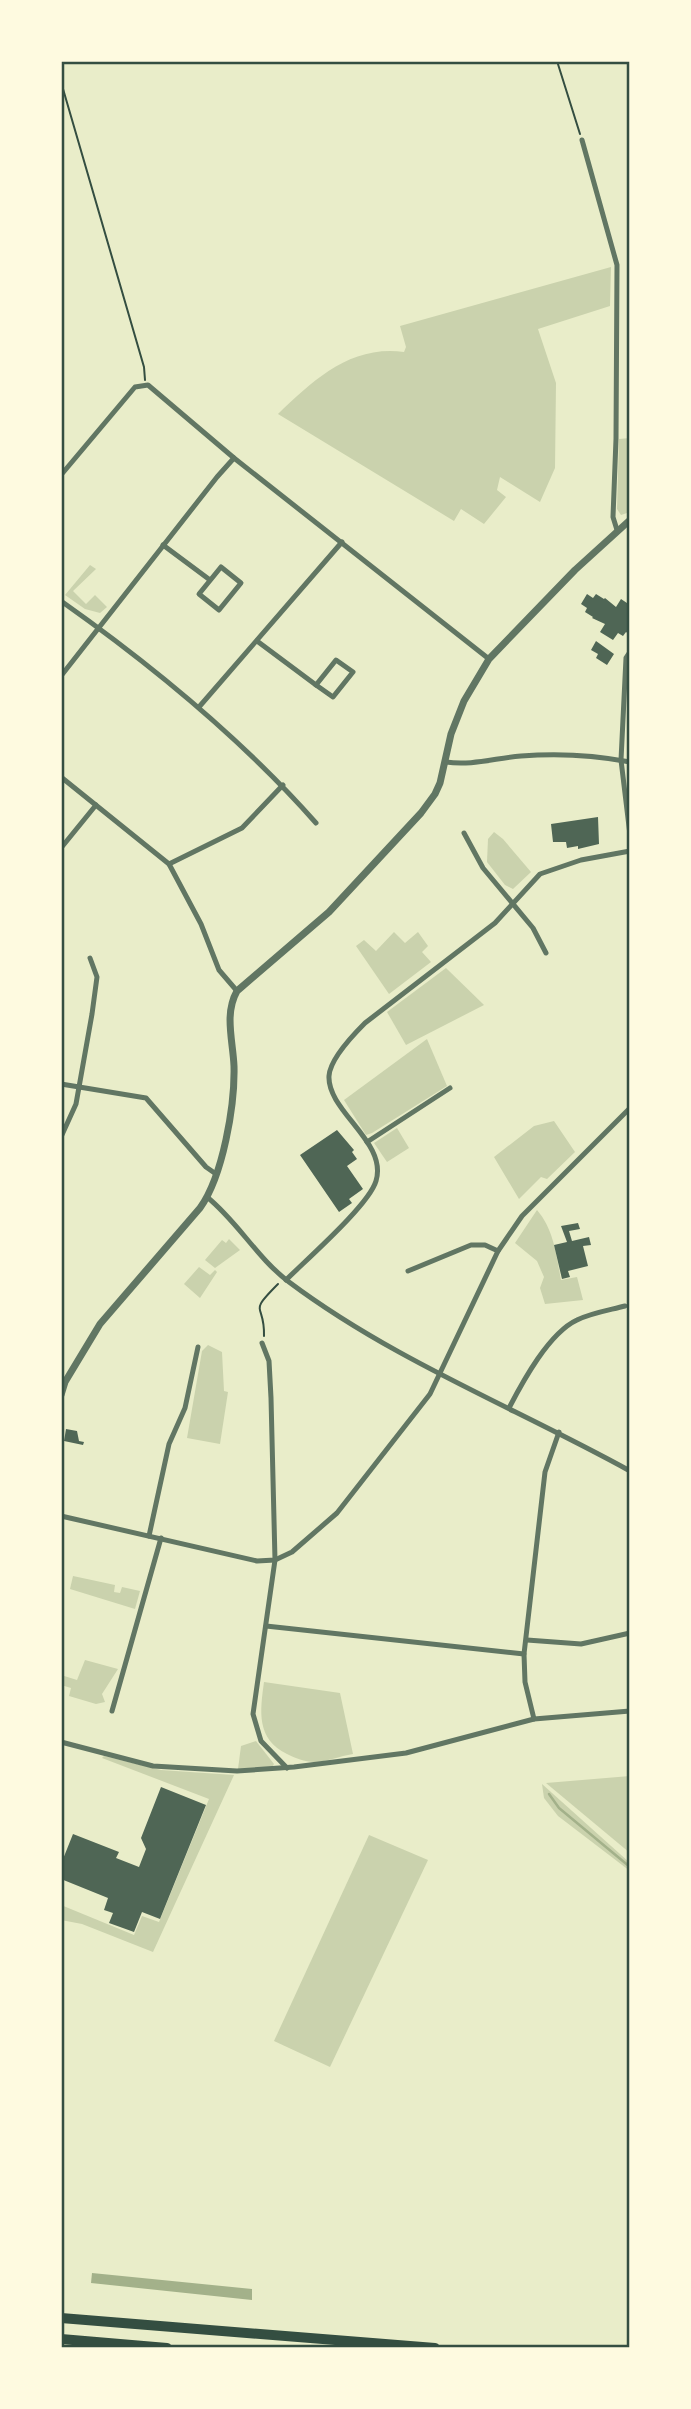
<svg xmlns="http://www.w3.org/2000/svg" width="691" height="2409" font-family="Montserrat,sans-serif">
<rect width="100%" height="100%" fill="#e9edc9"/>
<g fill="#cad2ad">
<path d="M611 267 610 306 538 329 556 383 555 468 540 502 500 477 497 490 506 497 484 524 461 509 454 521 278 414C314 380 350 345 404 352L406 347 400 326Z"/>
<path d="M630 438V512L621 515 617 509 619 439Z"/>
<path d="M90 565 96 569 73 591 86 604 95 595 107 607 100 613 85 609 65 595Z"/>
<path d="M494 832 503 839 531 872 513 889 505 885 487 862 488 839Z"/>
<path d="M394 932 405 943 418 932 428 946 422 952 431 962 389 994 356 946 364 940 376 951Z"/>
<path d="M446 968 484 1005 406 1045 387 1012Z"/>
<path d="M427 1039 447 1086 372 1133 366 1135 344 1100Z"/>
<path d="M554 1121 575 1152 547 1179 541 1177 519 1199 494 1157 534 1126Z"/>
<path d="M397 1128 409 1148 387 1162 374 1143Z"/>
<path d="M537 1210C554 1230 556 1254 561 1280L577 1277 583 1300 545 1304 540 1288 544 1277 537 1261 515 1243Z"/>
<path d="M229 1239 240 1250 215 1268 205 1260 222 1240 226 1243Z"/>
<path d="M199 1267 210 1275 215 1270 217 1272 200 1298 184 1284Z"/>
<path d="M208 1345 222 1352 224 1391 228 1392 220 1444 187 1438 202 1351Z"/>
<path d="M73 1576 115 1585 114 1592 120 1593 122 1587 140 1591 135 1609 70 1589Z"/>
<path d="M85 1660 118 1669 102 1694 105 1702 96 1704 69 1696 71 1688 61 1685V1675L77 1680Z"/>
<path d="M264 1682 340 1693 353 1754C340 1756 326 1762 314 1762 305 1762 295 1758 287 1754 256 1739 260 1711 264 1682Z"/>
<path d="M256 1741 274 1764 272 1767 238 1769 241 1746Z"/>
<path d="M104 1756 161 1770 234 1775 153 1952 82 1924 61 1920V1905L134 1935 142 1916 159 1922 209 1799 102 1758Z"/>
<path d="M630 1776V1853L546 1783Z"/>
<path d="M542 1784 630 1863V1871L558 1816 544 1798Z"/>
<path d="M369 1835 428 1860 330 2067 274 2041Z"/>
</g>
<path fill="#a3b18a" d="M92 2273 252 2289V2300L91 2283Z"/>
<g fill="none" stroke-linecap="round" stroke-linejoin="round">
<path stroke="#a3b18a" stroke-width="2.5" d="M549 1794 559 1808 630 1867"/>
</g>
<g fill="#4f6655">
<path d="M587 594 593 598 596 594 604 599 605 598 616 607 621 599 630 605 629 634 626 632 623 636 618 633 613 640 600 632 605 624 592 618 593 617 585 612 587 608 581 604Z"/>
<path d="M596 641 614 654 607 665 596 658 598 654 591 650Z"/>
<path d="M598 817 599 844 578 849V846L567 848 566 842H553L551 824Z"/>
<path d="M337 1130 354 1150 352 1152 357 1159 347 1166 363 1189 349 1199 352 1203 339 1212 300 1155Z"/>
<path d="M578 1223 580 1229 569 1231 572 1241 589 1237 591 1245 583 1246 588 1266 568 1271 570 1277 562 1279 554 1245 567 1242 561 1226Z"/>
<path d="M66 1429 77 1431 79 1441 84 1442 83 1445 64 1441Z"/>
<path d="M161 1787 206 1805 160 1919 142 1912 134 1932 109 1923 113 1913 104 1910 108 1898 61 1879V1864L73 1834 119 1852 116 1858 139 1867 146 1849 141 1838Z"/>
</g>
<g fill="none" stroke-linecap="round" stroke-linejoin="round">
<g stroke="#344e41" stroke-width="2">
<path d="M557 61 580 134"/>
<path d="M61 82 144 367 145 380"/>
<path d="M264 1336C265 1302 247 1315 278 1284"/>
</g>
<g stroke="#617663" stroke-width="5">
<path d="M582 140 617 265 616 439 613 517 617 530"/>
<path d="M61 475 135 387 148 385 234 458 489 659"/>
<path d="M163 545 210 580"/>
<path d="M221 567 241 583 219 610 199 594Z"/>
<path d="M61 601C153 666 241 738 316 823"/>
<path d="M257 641 316 685"/>
<path d="M630 652 626 658 621 760 630 835"/>
<path d="M336 660 353 672 333 697 316 685Z"/>
<path d="M61 676 217 477 234 458"/>
<path d="M199 707 342 542"/>
<path d="M446 762C471 766 496 758 521 756 558 753 594 755 630 762"/>
<path d="M61 777 169 864 201 924 219 970 237 991"/>
<path d="M464 833 483 868 533 928 546 953"/>
<path d="M61 848 96 805"/>
<path d="M169 864 242 828 283 785"/>
<path d="M61 1084 146 1098 206 1167 216 1174"/>
<path d="M61 1137 76 1104 92 1014 97 977 90 958"/>
<path d="M367 1142 450 1088"/>
<path d="M207 1197C238 1222 257 1258 289 1282 393 1360 516 1408 630 1471"/>
<path d="M408 1271 471 1245H485L498 1251"/>
<path d="M286 1280C306 1260 369 1205 376 1181 388 1142 327 1111 329 1076 330 1059 353 1035 365 1023L495 923 540 874 581 860 630 851"/>
<path d="M262 1343 269 1361 271 1398 275 1560 253 1714 261 1741 287 1768"/>
<path d="M509 1408C523 1381 549 1333 577 1320 591 1313 610 1310 625 1306"/>
<path d="M61 1516 257 1561 275 1560 292 1552 337 1513 430 1394 498 1251 522 1216 630 1108"/>
<path d="M149 1536 169 1444 185 1408 198 1347"/>
<path d="M266 1626 524 1654"/>
<path d="M527 1640 581 1644 630 1633"/>
<path d="M112 1711 161 1538"/>
<path d="M534 1719 525 1682 524 1654 545 1472 559 1432"/>
<path d="M61 1742 153 1766 237 1771 294 1767 406 1753 534 1719 630 1711"/>
</g>
<path stroke="#617663" stroke-width="7" d="M61 1395 65 1382 100 1324 200 1208C223 1176 235 1105 234 1066 233 1041 224 1014 237 991L329 912 421 813 435 794 440 783 451 734 464 701 489 659 575 570 630 520"/>
<g stroke="#344e41" stroke-width="10">
<path d="M61 2318 435 2348"/>
<path d="M61 2339 167 2348"/>
</g>
</g>
<rect width="691" height="2409" fill="none" stroke="#fefae0" stroke-width="126"/>
<rect x="63" y="63" width="565" height="2283" fill="none" stroke="#344e41" stroke-width="2.5"/>
</svg>
